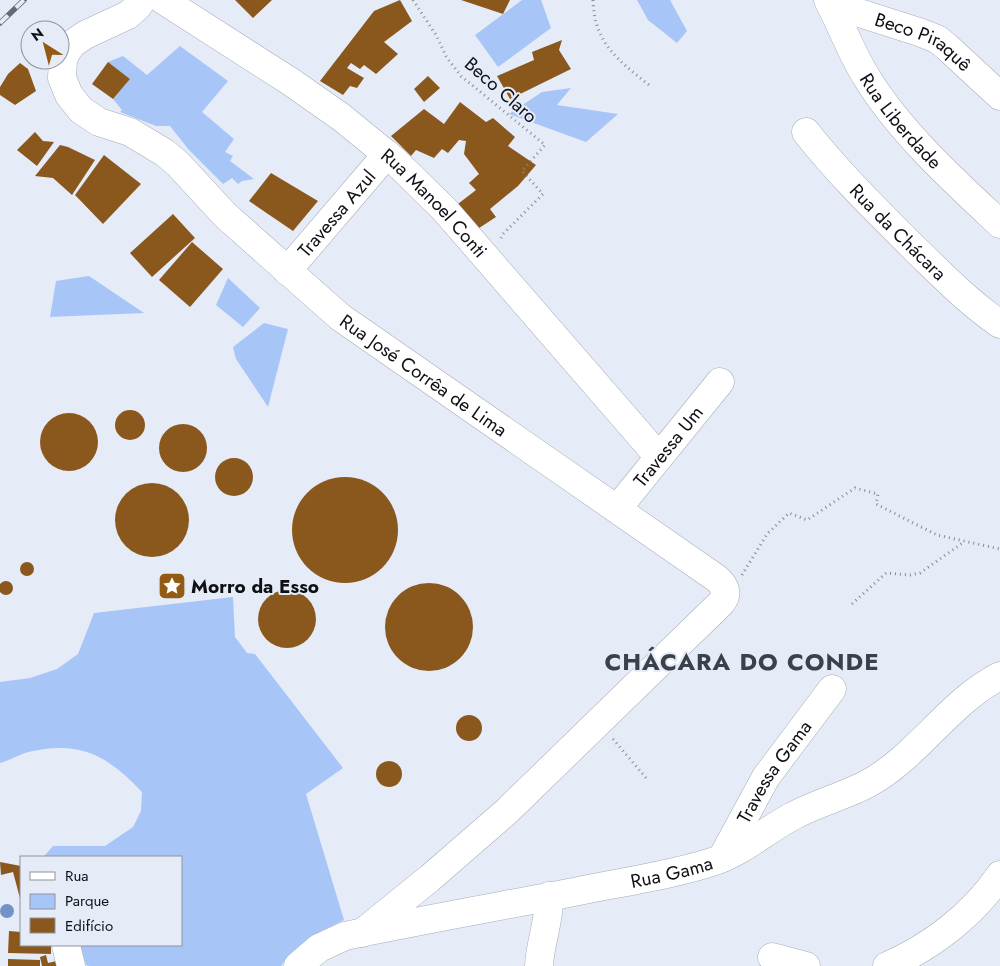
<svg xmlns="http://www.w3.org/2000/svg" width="1000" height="966" font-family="Jost,sans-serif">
<rect width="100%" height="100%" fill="#e5ecf7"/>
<g fill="#a8c5f8">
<path d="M522 0H541L551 28 498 67 475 35Z"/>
<path d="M637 0H670L687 31 677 43 648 20Z"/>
<path d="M180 46 228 81 202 112 234 139 225 152 233 156 230 161 254 179 242 181 238 184 232 178 223 184 189 150 170 126H156L120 112 122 110 113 99 130 79 108 62 123 56 147 75Z"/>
<path d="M571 88 557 105 618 114 586 142 509 114 542 92Z"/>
<path d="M89 276 144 313 50 317 56 281Z"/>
<path d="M228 278 260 308 243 327 216 305Z"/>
<path d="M264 323 288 329 268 407 236 359 233 347Z"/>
<path d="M233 597 235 637 247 653 255 654 343 768 306 794 344 920C319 932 297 943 281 966H89L86 965 79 945H181V857H46L45 855 53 846H105L133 827 141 811 142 792C109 757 82 741 33 751 21 753 11 760 0 763V682L30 678 57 669 78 654 94 613Z"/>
</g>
<g fill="#8a581d">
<path d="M235 0H272L253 18Z"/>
<path d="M400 0 412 21 384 42 398 54 376 74 364 65 360 69 351 63 347 68 364 78 357 88 350 86 343 95 320 81 374 11Z"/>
<path d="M461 0H510L503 14Z"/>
<path d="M562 40 559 50 571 69 510 99 497 76 534 60 532 52Z"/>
<path d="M108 62 130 79 113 99 92 84Z"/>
<path d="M20 63 28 69 36 91 15 105 0 95V87L8 74Z"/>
<path d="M428 76 440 88 424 102 414 89Z"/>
<path d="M460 102 486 122 493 118 515 137 508 146 536 165 518 186 490 209 496 217 473 232 454 207 476 190 469 183 479 174 464 154 466 141 459 140 448 153 442 149 434 158 416 150 411 156 391 136 424 109 444 124Z"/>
<path d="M35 132 43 141 54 142 37 166 17 150Z"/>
<path d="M60 145 68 147 95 160 72 195 53 178 35 176Z"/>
<path d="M104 155 141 184 103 224 75 195Z"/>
<path d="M271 173 318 201 293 231 249 201Z"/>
<path d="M173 214 195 238 152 277 130 253Z"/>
<path d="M192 242 223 269 190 307 159 280Z"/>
<circle cx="130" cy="425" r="15"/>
<circle cx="69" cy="442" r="29"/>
<circle cx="183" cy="448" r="24"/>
<circle cx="234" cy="477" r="19"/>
<circle cx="345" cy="530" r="53"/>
<circle cx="152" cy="520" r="37"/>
<circle cx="27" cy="569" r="7"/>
<circle cx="6" cy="588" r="7"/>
<circle cx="429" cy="627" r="44"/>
<circle cx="287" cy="619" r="29"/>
<circle cx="469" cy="728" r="13"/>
<circle cx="389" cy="774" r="13"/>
<path d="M0 862 21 866V902L13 872 1 875Z"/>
<path d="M9 931 21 932V945H51V954L8 953Z"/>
<path d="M46 955 48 963 60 960 61 966H42L40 957Z"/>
<path d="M8 959 40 960V966H8Z"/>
</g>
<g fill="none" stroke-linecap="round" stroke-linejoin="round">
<defs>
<g id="minor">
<path id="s1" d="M142 0 137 7 128 15 85 35 72 44 67 51 63 60 62 78 69 95 81 110 99 122 130 132 165 153 178 164 225 215 340 317 716 578C725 585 729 594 721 603L506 812 430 878 362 933"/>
<path id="s2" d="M163 0 291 82 341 117 395 161 444 209 659 457"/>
<path id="s3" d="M828 0C842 26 851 53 867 78 900 132 954 181 1000 224"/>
<path id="s4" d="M835 13 844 10 853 11 919 32 937 39 947 47 1000 96"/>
<path id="s5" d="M806 132C839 174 877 211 915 249 942 275 968 302 1000 324"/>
<path id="s6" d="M287 271 387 154"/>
<path id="s7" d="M617 509 720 382"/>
<path id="s8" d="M722 858 766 777 832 689"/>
<path d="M66 945 71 966"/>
<path d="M772 957 806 966"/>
<path id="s9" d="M298 966 319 948 345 936C423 920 501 906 579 891 622 882 673 875 715 861 744 851 766 830 793 816 817 803 845 796 869 783 919 755 949 702 1000 676"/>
<path d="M539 966C540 942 550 920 549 896"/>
<path d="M887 966C931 947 973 915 1000 875"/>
</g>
</defs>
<use href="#minor" stroke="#a6acb7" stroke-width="29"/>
<g stroke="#878c94" stroke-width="3" stroke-dasharray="1 4" stroke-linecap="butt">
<path d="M413 0 436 35 447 58 461 76 545 145 522 171 543 194 503 234 500 240"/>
<path d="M593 0C594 43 618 60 649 85"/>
<path d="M742 575 767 534 789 513 807 520 855 488 878 494 876 504 937 535 1000 549"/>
<path d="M852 604 886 573 910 575 920 573 964 542"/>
<path d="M613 739 647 779"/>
</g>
<use href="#minor" stroke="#fff" stroke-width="28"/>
<defs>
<path id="rail" d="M0 23 24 0"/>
</defs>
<use href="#rail" stroke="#666a71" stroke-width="5.5"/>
<use href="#rail" stroke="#e5ecf7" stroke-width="4" stroke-dasharray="11" stroke-linecap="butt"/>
</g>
<circle fill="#7392c7" cx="7" cy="911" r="7"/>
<defs>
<symbol id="sight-square" viewBox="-11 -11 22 22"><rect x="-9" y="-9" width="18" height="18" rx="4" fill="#925a12" stroke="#e5ecf7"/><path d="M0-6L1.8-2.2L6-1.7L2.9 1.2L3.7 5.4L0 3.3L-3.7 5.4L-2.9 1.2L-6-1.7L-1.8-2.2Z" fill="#fff"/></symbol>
</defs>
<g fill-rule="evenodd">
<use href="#sight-square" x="156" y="570" width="32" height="32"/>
</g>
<g text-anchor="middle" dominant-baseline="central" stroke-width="4" stroke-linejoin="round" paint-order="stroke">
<g font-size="19" fill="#0e1014" stroke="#e5ecf7">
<text stroke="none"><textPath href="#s4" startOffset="96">Beco Piraquê</textPath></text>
<text transform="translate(501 90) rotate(41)">Beco Claro</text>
<text stroke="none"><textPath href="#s3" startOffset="142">Rua Liberdade</textPath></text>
<text stroke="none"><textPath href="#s2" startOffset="340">Rua Manoel Conti</textPath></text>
<text stroke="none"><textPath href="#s6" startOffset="76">Travessa Azul</textPath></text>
<text stroke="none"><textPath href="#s5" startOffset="136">Rua da Chácara</textPath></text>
<text stroke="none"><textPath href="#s1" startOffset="595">Rua José Corrêa de Lima</textPath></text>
<text stroke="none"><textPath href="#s7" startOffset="81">Travessa Um</textPath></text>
<text stroke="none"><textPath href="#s8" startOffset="101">Travessa Gama</textPath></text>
<text stroke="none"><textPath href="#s9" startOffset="389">Rua Gama</textPath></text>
</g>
<g font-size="19" font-weight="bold" fill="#0e1014" stroke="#e5ecf7" text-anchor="start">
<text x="191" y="586">Morro da Esso</text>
</g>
<g font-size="24" font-weight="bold" letter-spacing="1" fill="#3b414a" stroke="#e5ecf7">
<text x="742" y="661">CHÁCARA DO CONDE</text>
</g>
</g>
<rect x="20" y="856" width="162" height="90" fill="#e5ecf7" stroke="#8f949c"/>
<rect x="30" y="872" width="25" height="8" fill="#ffffff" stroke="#8f949c"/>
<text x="65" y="881" font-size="15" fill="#0e1014">Rua</text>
<rect x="30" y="894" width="25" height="15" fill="#a8c5f8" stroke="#8f949c"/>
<text x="65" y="906" font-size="15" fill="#0e1014">Parque</text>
<rect x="30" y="918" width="25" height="15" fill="#8a581d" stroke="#8f949c"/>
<text x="65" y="931" font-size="15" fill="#0e1014">Edifício</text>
<g transform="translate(45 45) rotate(324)"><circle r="24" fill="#e5ecf7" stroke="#8f949c"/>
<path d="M0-4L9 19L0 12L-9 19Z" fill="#925a12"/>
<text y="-8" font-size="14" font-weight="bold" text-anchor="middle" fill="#0e1014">N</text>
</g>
</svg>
